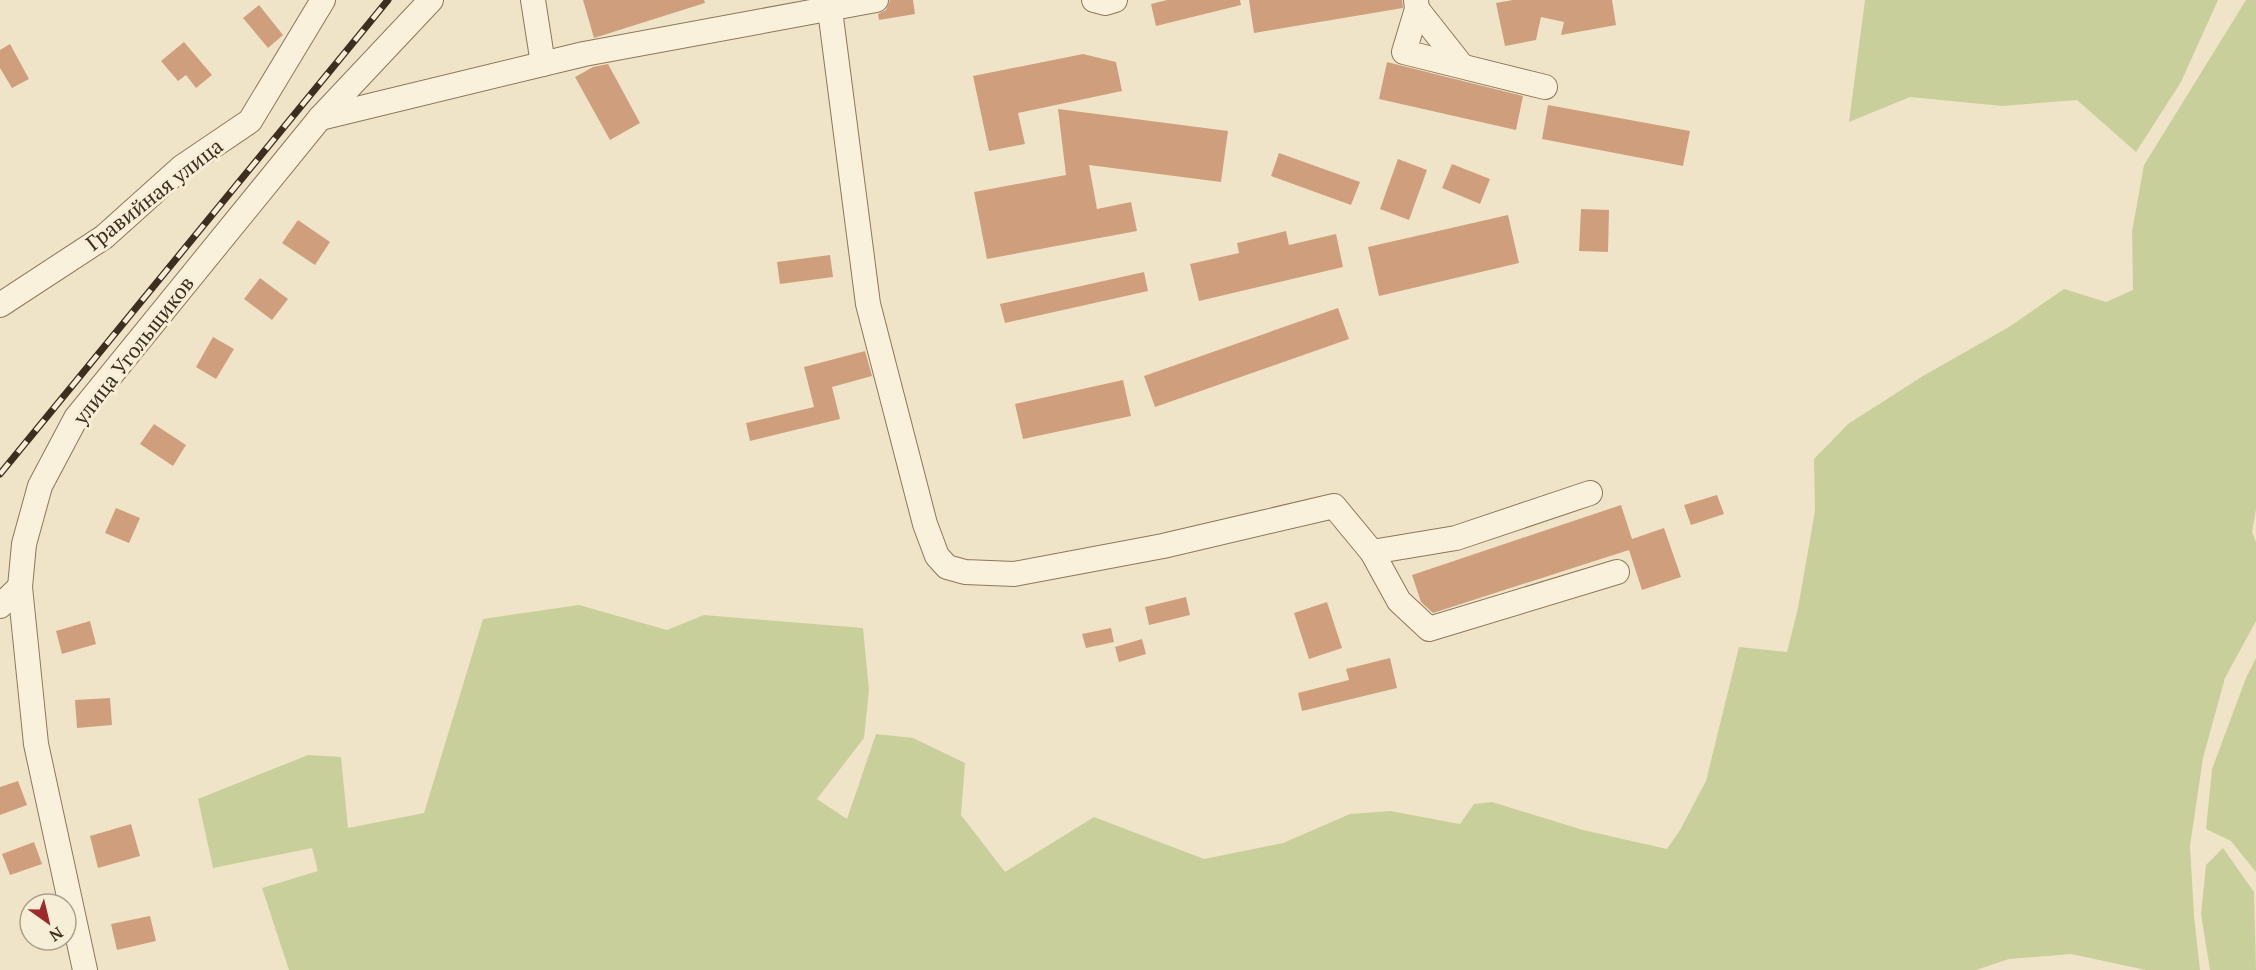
<svg xmlns="http://www.w3.org/2000/svg" width="2256" height="970" font-family="'PT Serif',serif">
<rect width="100%" height="100%" fill="#f0e4c8"/>
<g fill="#c9cf9b">
<path d="M1865 0H2218L2181 82 2136 152 2077 100 2002 106 1910 97 1849 122Z"/>
<path d="M2246 0H2256V509L2252 532 2256 542V621L2225 678 2203 758 2190 846 2194 916 2200 970H2146L2071 954 2009 959 1976 970H289L262 888 318 871 312 848 213 868 198 799 308 755 341 757 348 828 424 813 483 619 579 605 667 630 704 615 863 628 869 690 864 738 817 799 847 819 876 734 913 738 965 763 961 815 1005 872 1094 817 1204 859 1283 843 1350 814 1390 811 1460 824 1474 804 1492 802 1583 830 1667 849 1680 830 1706 781 1739 647 1787 652 1798 608 1815 511 1814 459 1848 424 1923 376 2009 327 2064 289 2106 302 2133 290 2132 232 2144 165Z"/>
<path d="M2256 658V872L2231 841 2206 829 2212 769 2246 678Z"/>
<path d="M2223 848 2254 892 2256 970H2210L2201 914 2206 865Z"/>
</g>
<g fill="#cf9f7d">
<path d="M583 0H704L705 3 594 38Z"/>
<path d="M890 0H913L915 14 879 20 878 14 886 10Z"/>
<path d="M1167 0H1240L1241 5 1156 26 1151 4Z"/>
<path d="M1249 0H1402L1403 8 1254 33Z"/>
<path d="M1513 0H1612L1616 25 1561 35 1564 22 1541 17 1536 40 1505 46 1496 3Z"/>
<path d="M259 5 283 35 268 48 243 18Z"/>
<path d="M184 42 212 75 196 88 186 75 178 81 161 61Z"/>
<path d="M10 44 29 79 12 88 0 68V50Z"/>
<path d="M1083 54 1116 62 1122 91 1018 113 1025 144 989 151 973 76Z"/>
<path d="M1387 62 1523 96 1516 130 1379 99Z"/>
<path d="M608 64 640 123 610 140 575 77 593 67Z"/>
<path d="M1548 105 1690 131 1683 166 1542 139Z"/>
<path d="M1058 109 1228 131 1221 182 1089 165 1097 209 1131 202 1137 231 987 259 974 192 1066 175Z"/>
<path d="M1279 153 1360 182 1351 205 1271 176Z"/>
<path d="M1398 159 1427 170 1409 220 1380 209Z"/>
<path d="M1452 164 1490 179 1480 204 1442 188Z"/>
<path d="M1581 209 1609 210 1608 252 1579 251Z"/>
<path d="M1508 215 1519 263 1379 296 1368 247Z"/>
<path d="M298 220 330 242 315 265 282 243Z"/>
<path d="M1286 231 1289 245 1336 234 1343 267 1199 301 1190 264 1239 253 1237 243Z"/>
<path d="M830 255 833 277 780 284 777 262Z"/>
<path d="M1144 272 1148 291 1005 323 1000 304Z"/>
<path d="M260 278 288 299 272 320 244 299Z"/>
<path d="M1338 308 1349 339 1155 407 1144 376Z"/>
<path d="M213 337 234 349 216 379 196 367Z"/>
<path d="M865 351 872 376 832 387 840 419 750 441 746 423 814 407 804 367Z"/>
<path d="M1123 380 1131 416 1023 439 1015 404Z"/>
<path d="M154 424 186 445 173 466 140 444Z"/>
<path d="M1717 495 1724 514 1691 525 1684 505Z"/>
<path d="M1621 505 1632 539 1664 528 1681 577 1642 590 1629 550 1433 613 1421 602 1412 575Z"/>
<path d="M116 508 140 518 129 543 105 533Z"/>
<path d="M1186 597 1190 615 1149 625 1145 607Z"/>
<path d="M1327 602 1342 648 1309 659 1294 613Z"/>
<path d="M90 621 96 644 62 654 56 631Z"/>
<path d="M1111 628 1114 642 1086 648 1082 634Z"/>
<path d="M1142 639 1146 654 1119 662 1115 647Z"/>
<path d="M1390 658 1397 688 1302 711 1298 693 1349 680 1346 669Z"/>
<path d="M110 698 112 725 77 728 75 700Z"/>
<path d="M18 781 27 805 0 815V787Z"/>
<path d="M131 824 140 856 98 868 90 836Z"/>
<path d="M34 842 42 864 10 875 2 854Z"/>
<path d="M150 916 156 941 117 950 111 924Z"/>
</g>
<g fill="none" stroke-linecap="round" stroke-linejoin="round">
<defs>
<g id="minor">
<path d="M533 0 543 64"/>
<path d="M1094 0 1105 3 1115 0"/>
<path d="M1416 0 1417 9 1404 52 1545 87"/>
<path d="M1417 9 1462 66"/>
<path d="M830 10 868 304 925 524 937 556 947 567 965 572 1014 574 1163 546 1334 506 1372 552 1456 538 1590 493"/>
<path d="M320 118 584 54 876 0"/>
<path d="M0 305 104 237 182 167 250 121 323 0"/>
<path d="M1372 552 1399 601 1429 629 1617 572"/>
<path d="M0 606 20 587"/>
<path d="M85 970 36 744 20 587 24 544 40 486 76 418 320 118 431 0"/>
</g>
</defs>
<use href="#minor" stroke="#8d765c" stroke-width="26"/>
<use href="#minor" stroke="#faf1dc" stroke-width="24"/>
<defs>
<path id="rail" d="M0 474 388 0"/>
</defs>
<use href="#rail" stroke="#3d2e20" stroke-width="7"/>
<use href="#rail" stroke="#f7eed8" stroke-width="4.5" stroke-dasharray="14" stroke-linecap="butt"/>
</g>
<g text-anchor="middle" dominant-baseline="central" stroke-width="6" stroke-linejoin="round" paint-order="stroke">
<g font-size="21" fill="#3d2e20" stroke="#f7eed8">
<text transform="translate(154 194) rotate(-38)">Гравийная улица</text>
<text transform="translate(133 350) rotate(-52)">улица Угольщиков</text>
</g>
</g>
<g transform="translate(48 922) rotate(146)"><circle r="28" fill="#f7eed8" stroke="#ada18e" stroke-width="1.5"/>
<path d="M0-4.5L10 22L0 15L-10 22Z" fill="#9e2a2b"/>
<text y="-9" font-size="16" font-weight="bold" text-anchor="middle" fill="#3d2e20">N</text>
</g>
</svg>
